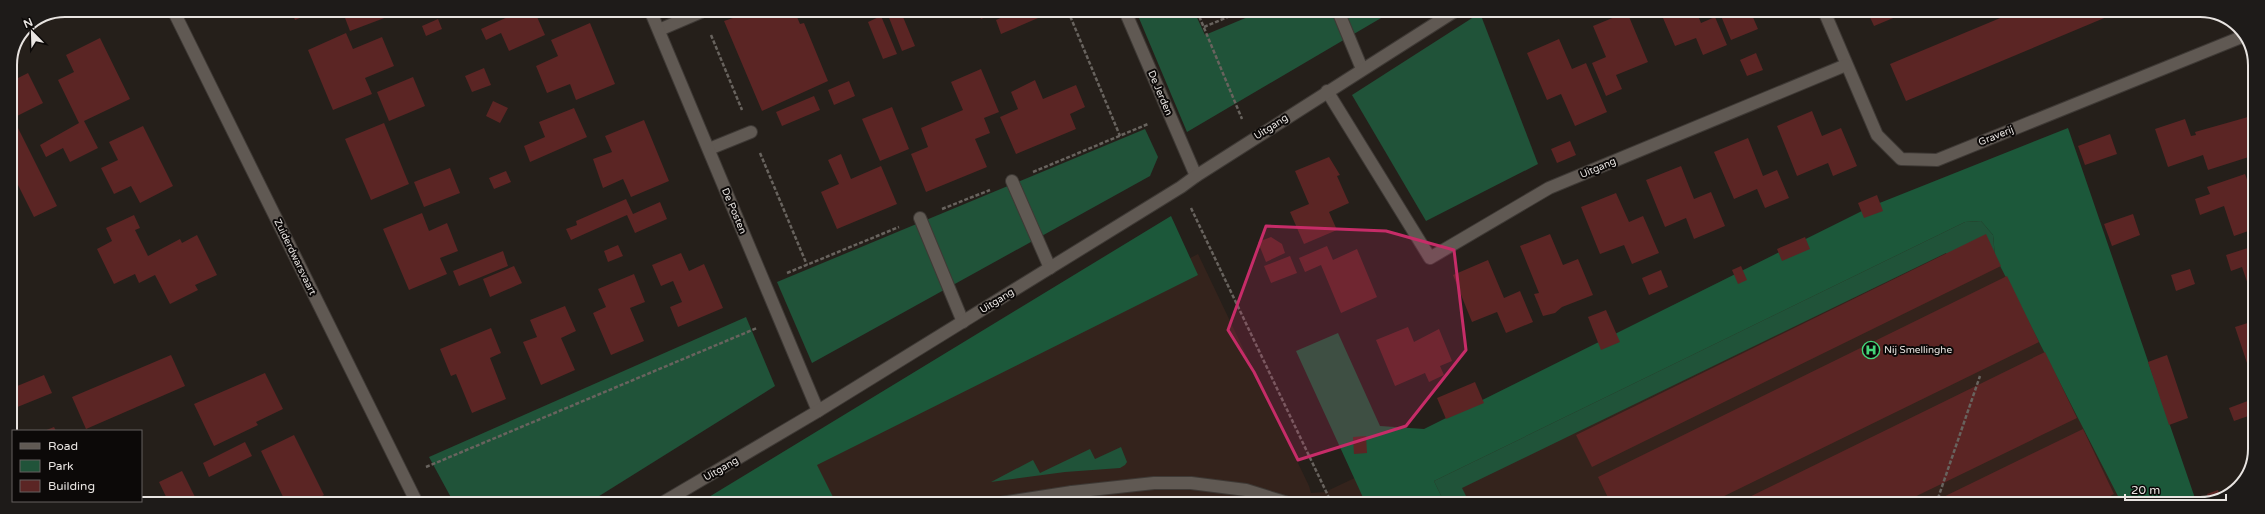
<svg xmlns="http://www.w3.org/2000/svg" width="2265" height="514" font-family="'Varela Round',sans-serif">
<rect width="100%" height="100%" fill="#251f1a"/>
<path fill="#34231c" d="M1972 203 2151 504 731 503 821 446 1198 254 1309 486 1311 493 1325 492 1380 466Z"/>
<g fill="#205339">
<path d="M1136 11H1194L1205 35 1262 11H1393L1187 132Z"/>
<path d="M1480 13 1538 164 1426 221 1352 95Z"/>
<path d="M1145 129 1158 157 1150 176 812 363 777 282Z"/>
<path d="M1981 221 1993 235 1995 256 1958 275 1946 253 1462 488 1470 504H1445L1434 481 1965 222Z"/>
<path d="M746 317 775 386 588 503H454L429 457Z"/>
<path d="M1121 447 1127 462 1125 465 1120 468 1065 472 991 482 1033 460 1040 473 1090 449 1095 459Z"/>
</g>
<g fill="#1c583a">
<path d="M2068 128 2197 504H2122L1995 256 1993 235 1981 221 1965 222 1434 481 1445 504H1366L1296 351 1338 333 1380 426 1424 429 1872 206Z"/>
<path d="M1171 216 1198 275 817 465 836 503H699Z"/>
</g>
<g fill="#5b2524">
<path d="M291 10H319L295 20Z"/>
<path d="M342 10H384L387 17 350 31Z"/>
<path d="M523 10H534L545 35 509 51 501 33 486 40 481 29Z"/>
<path d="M733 10H794L800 24 804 23 828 81 762 111 724 21 736 17Z"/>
<path d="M886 10H920L903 17 915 46 902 51Z"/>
<path d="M977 10H1002V11L981 19Z"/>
<path d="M1018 10 1043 11 1045 15 1001 34 996 20Z"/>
<path d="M1660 11H1696L1701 23 1715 17 1727 45 1703 55 1696 38 1675 46Z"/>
<path d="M1719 11H1760L1752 15 1758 29 1731 40Z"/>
<path d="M1873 11H1910L1874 26 1868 13Z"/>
<path d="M2017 11H2121L1906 101 1890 64Z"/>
<path d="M1627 12 1648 62 1616 75 1622 89 1606 96 1592 63 1606 57 1593 26Z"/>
<path d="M881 16 897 54 883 59 868 22Z"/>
<path d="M438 19 442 29 426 36 422 26Z"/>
<path d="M590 23 615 84 576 100 570 84 547 93 536 66 558 56 551 40Z"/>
<path d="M346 33 353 49 382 37 394 66 365 78 372 94 333 110 308 50Z"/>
<path d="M100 38 130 99 84 121 98 148 70 162 63 148 46 157 40 145 79 123 58 80 74 72 66 55Z"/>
<path d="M1559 39 1572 69 1586 63 1607 112 1575 126 1561 94 1547 100 1527 53Z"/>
<path d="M1756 53 1763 70 1747 76 1740 60Z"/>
<path d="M484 68 491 85 472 92 465 76Z"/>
<path d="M981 69 999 112 984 118 990 133 975 139 987 167 926 192 911 154 928 147 921 128 963 110 951 82Z"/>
<path d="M28 73 43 103 13 118 57 206 34 217 10 169V82Z"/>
<path d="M413 77 425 106 389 121 377 92Z"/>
<path d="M1035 80 1043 99 1076 85 1085 107 1070 114 1076 129 1016 154 1000 117 1018 109 1011 92Z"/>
<path d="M849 81 855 96 834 105 828 90Z"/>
<path d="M814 96 820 110 782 126 776 112Z"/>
<path d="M493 101 508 108 500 123 486 116Z"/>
<path d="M892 107 909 149 880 161 862 119Z"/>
<path d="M574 108 587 137 530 162 524 146 545 137 539 122Z"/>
<path d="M1812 111 1822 136 1841 128 1857 166 1833 176 1828 163 1797 176 1777 126Z"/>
<path d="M2248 117 2255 139V155L2208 170 2203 155 2168 167 2155 129 2185 119 2191 136 2196 135 2195 132Z"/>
<path d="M644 120 669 181 631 197 623 179 603 188 593 159 612 152 605 136Z"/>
<path d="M384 123 409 184 371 200 345 139Z"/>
<path d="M143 126 173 186 140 203 131 186 114 194 101 168 118 160 109 142Z"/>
<path d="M2110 134 2117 154 2085 165 2078 146Z"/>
<path d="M1748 138 1763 176 1777 170 1789 198 1765 208 1757 189 1734 199 1714 152Z"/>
<path d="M1570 141 1576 155 1557 163 1551 149Z"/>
<path d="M841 154 851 179 881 166 897 204 837 229 821 192 839 184 828 160Z"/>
<path d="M1329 157 1340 175 1337 176 1349 203 1329 212 1337 230 1304 244 1290 212 1309 204 1295 171Z"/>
<path d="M1681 166 1694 199 1711 192 1725 226 1694 239 1686 218 1665 227 1646 180Z"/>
<path d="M450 168 460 193 424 207 414 182Z"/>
<path d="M506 171 511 182 494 189 489 178Z"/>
<path d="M2245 174 2251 190 2255 189 2254 229 2234 236 2224 206 2200 215 2195 199 2210 194 2207 187Z"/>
<path d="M1616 193 1629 222 1643 216 1659 253 1632 264 1624 245 1600 254 1581 207Z"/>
<path d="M1877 195 1883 211 1864 218 1858 203Z"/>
<path d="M626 199 633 214 660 202 667 219 635 233 627 215 571 240 566 229 577 225 576 221Z"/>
<path d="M422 213 429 231 447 223 458 251 440 258 447 274 409 290 383 229Z"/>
<path d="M2133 214 2140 235 2112 246 2104 224Z"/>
<path d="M134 215 140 228 135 230 148 256 180 239 182 243 197 235 217 275 195 285 198 290 170 304 155 275 139 283 135 274 114 284 97 249 112 241 106 228Z"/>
<path d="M1550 234 1563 265 1578 259 1593 295 1562 307 1555 313 1543 316 1534 294 1539 293 1520 246Z"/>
<path d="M1986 234 2001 266 1592 467 1576 435Z"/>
<path d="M1271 237 1282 244 1285 253 1266 262 1258 242Z"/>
<path d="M1805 237 1810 249 1782 261 1777 249Z"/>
<path d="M618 245 623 256 608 262 604 251Z"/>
<path d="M1327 246 1333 260 1357 249 1377 297 1341 313 1321 265 1305 272 1299 258Z"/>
<path d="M2254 246V302L2242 267 2231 271 2226 255Z"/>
<path d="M503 251 508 266 459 286 453 271Z"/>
<path d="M681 253 689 271 704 264 723 308 678 327 670 307 682 302 673 281 661 286 652 265Z"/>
<path d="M1290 256 1297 273 1271 283 1264 266Z"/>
<path d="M1488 260 1504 298 1520 291 1533 322 1506 333 1497 312 1472 322 1453 275Z"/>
<path d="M514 266 522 283 490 297 483 279Z"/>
<path d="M1741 266 1747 280 1738 284 1732 270Z"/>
<path d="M2190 269 2195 284 2176 291 2171 275Z"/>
<path d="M1661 270 1668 287 1649 295 1642 278Z"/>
<path d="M634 274 645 302 630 308 644 341 611 355 593 313 606 307 598 289Z"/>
<path d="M2007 276 2039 342 1708 504H1611L1598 477Z"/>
<path d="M565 306 576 331 561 338 575 370 541 385 523 342 537 337 530 320Z"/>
<path d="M1606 310 1620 342 1601 350 1588 317Z"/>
<path d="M2254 321V361L2247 363 2235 327Z"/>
<path d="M1408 327 1414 342 1439 329 1452 361 1440 366 1444 375 1429 382 1425 373 1395 386 1376 340Z"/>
<path d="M491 328 501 353 490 358 506 399 472 413 456 374 451 376 440 349Z"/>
<path d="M2045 352 2077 418 1900 504H1735Z"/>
<path d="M171 355 185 386 86 429 72 397Z"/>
<path d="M2167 355 2188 418 2169 425 2148 362Z"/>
<path d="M14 362 18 373 10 376V364Z"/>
<path d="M265 373 283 409 256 422 258 425 214 446 194 404Z"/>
<path d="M44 375 52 393 10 410V389Z"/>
<path d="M1475 382 1484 403 1446 419 1437 398Z"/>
<path d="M2253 399 2254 414 2234 421 2229 408Z"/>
<path d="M54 427 56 431H44Z"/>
<path d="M2083 429 2114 494 2095 504H1929Z"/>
<path d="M294 435 324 495 309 503H286L261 451Z"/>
<path d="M1366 436 1367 453 1354 454 1353 437Z"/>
<path d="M13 437V462L10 456V438Z"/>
<path d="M245 442 252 456 209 477 203 463Z"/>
<path d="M182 471 198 503H169L159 482Z"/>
<path d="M2218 490 2220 497 2209 501 2207 494Z"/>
<path d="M51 501H72L73 503H54Z"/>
</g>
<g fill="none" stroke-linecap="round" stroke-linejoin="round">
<defs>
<g id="lane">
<path d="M1338 11 1362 69"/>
<path d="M659 30 701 12"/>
<path d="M709 149 751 132"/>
<path d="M1012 181 1050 268"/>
<path d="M920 218 963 322"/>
<path d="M1072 492 1073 503"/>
</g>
<g id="street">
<path d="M650 10 818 411"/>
<path d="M1125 11 1196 176"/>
<path d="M1824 11 1877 135 1901 159 1937 160 2244 36"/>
<path d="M1327 91 1430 258 1549 188 1846 65"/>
<path d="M662 503 818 411 1181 187 1196 176 1455 11"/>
<path d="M1001 503 1072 492 1154 483H1191L1246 490 1291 504"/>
</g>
<path id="secondary" d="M173 10 417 503"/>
</defs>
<use href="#lane" stroke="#3e3935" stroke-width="14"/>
<use href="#street" stroke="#3e3935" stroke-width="14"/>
<use href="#secondary" stroke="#3e3935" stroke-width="14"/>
<g stroke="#68635e" stroke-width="2.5" stroke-dasharray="4 2" stroke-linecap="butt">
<path d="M1068 11 1120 136"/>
<path d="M1197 11 1242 119"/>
<path d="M1204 27 1242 11"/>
<path d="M711 35 742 110"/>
<path d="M760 153 807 265"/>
<path d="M1033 172 1148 124"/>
<path d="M1191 208 1332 504"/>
<path d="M942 209 990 190"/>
<path d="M787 273 899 227"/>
<path d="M426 467 757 328"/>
<path d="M1936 504 1980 376"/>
</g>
<use href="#lane" stroke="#605953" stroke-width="12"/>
<use href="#street" stroke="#605953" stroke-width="12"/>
<use href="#secondary" stroke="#605953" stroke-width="12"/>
</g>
<path fill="#c62c68" fill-opacity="0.2" stroke="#c62c68" stroke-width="3" stroke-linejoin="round" d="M1266 226 1386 231 1454 250 1466 350 1406 426 1298 460 1254 372 1228 330Z"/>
<defs>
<symbol id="hospital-ring" viewBox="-11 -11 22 22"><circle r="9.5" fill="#0c0908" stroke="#45d77a" stroke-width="1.5"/><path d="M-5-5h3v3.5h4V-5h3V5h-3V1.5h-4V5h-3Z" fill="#45d77a"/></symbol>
</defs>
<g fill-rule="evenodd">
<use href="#hospital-ring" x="1861" y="340" width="20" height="20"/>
</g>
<g text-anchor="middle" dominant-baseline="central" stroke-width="4" stroke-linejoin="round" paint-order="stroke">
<g font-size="10" fill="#e8e4e1" stroke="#0c0908">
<text transform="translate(1160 93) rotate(67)">De Jerden</text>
<text transform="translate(1271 127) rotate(-33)">Uitgang</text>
<text transform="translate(1996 136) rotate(-22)">Graverij</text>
<text transform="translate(1598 168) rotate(-23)">Uitgang</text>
<text transform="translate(734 211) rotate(67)">De Posten</text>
<text transform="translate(295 257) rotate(64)">Zuiderdwarsvaart</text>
<text transform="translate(997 301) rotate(-32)">Uitgang</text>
<text transform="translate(721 469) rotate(-30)">Uitgang</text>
</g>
<g font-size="10" fill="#e8e4e1" stroke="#0c0908" text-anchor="start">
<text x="1884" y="350">Nij Smellinghe</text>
</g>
</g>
<path d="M0 0H2265V514H0ZM65 17H2200A48 48 0 0 1 2248 65V449A48 48 0 0 1 2200 497H65A48 48 0 0 1 17 449V65A48 48 0 0 1 65 17Z" fill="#1e1b19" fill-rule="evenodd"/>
<path fill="none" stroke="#e8e4e1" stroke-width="2" d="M65 17H2200A48 48 0 0 1 2248 65V449A48 48 0 0 1 2200 497H65A48 48 0 0 1 17 449V65A48 48 0 0 1 65 17Z"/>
<rect x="12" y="430" width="130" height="72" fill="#0c0908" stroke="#64615f"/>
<rect x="20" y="443" width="20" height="6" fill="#605953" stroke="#64615f"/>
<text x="48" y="450" font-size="12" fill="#e8e4e1">Road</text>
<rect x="20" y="460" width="20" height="12" fill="#205339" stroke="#64615f"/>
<text x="48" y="470" font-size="12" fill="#e8e4e1">Park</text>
<rect x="20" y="480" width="20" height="12" fill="#5b2524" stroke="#64615f"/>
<text x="48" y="490" font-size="12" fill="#e8e4e1">Building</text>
<g transform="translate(32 32) rotate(337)" stroke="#0c0908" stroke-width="3" paint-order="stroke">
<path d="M0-3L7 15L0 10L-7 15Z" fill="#e8e4e1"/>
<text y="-6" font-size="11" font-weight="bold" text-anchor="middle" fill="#e8e4e1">N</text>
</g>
<path d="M2125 494v6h101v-6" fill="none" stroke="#e8e4e1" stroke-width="2"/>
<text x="2131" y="494" font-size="12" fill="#e8e4e1" stroke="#0c0908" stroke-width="3" paint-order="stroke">20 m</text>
</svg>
